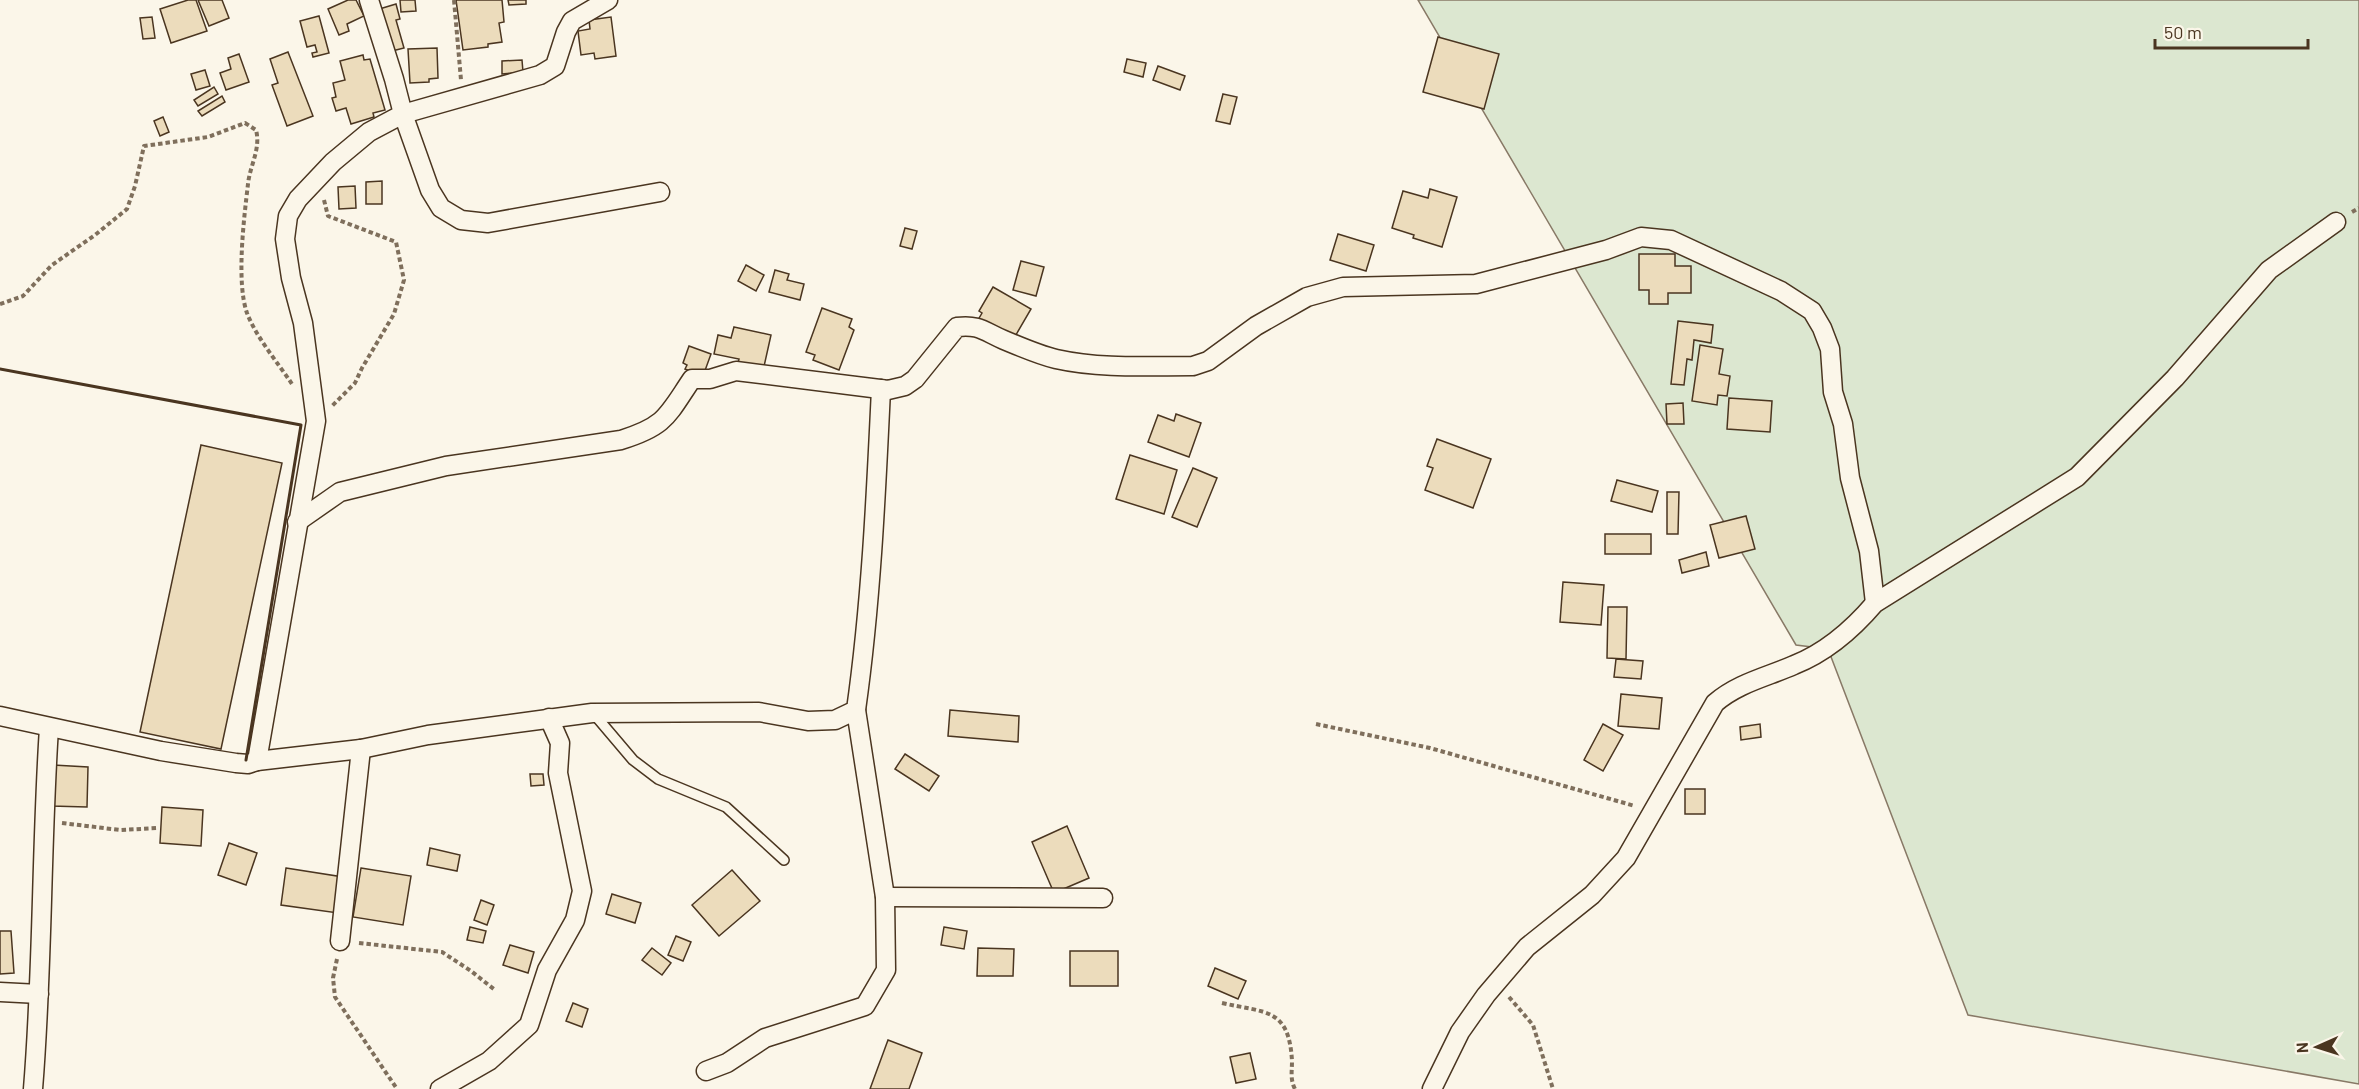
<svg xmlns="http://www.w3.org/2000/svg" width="2359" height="1089" font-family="Barlow,sans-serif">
<rect width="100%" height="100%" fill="#fbf6e9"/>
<path fill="#dce7d0" stroke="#887966" stroke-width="1.5" d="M1418 0H2359V1084L1968 1015 1828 649 1796 645Z"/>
<g fill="#ecdcbc" stroke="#4a3520" stroke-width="1.5">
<path d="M188 0H196L207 31 171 43 160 9Z"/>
<path d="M198 0H222L229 18 209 26Z"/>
<path d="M348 0H356L364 16 347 24 349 31 339 35 328 9Z"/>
<path d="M400 0H415L416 11 401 12Z"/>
<path d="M456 0H502L504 22 499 23 502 42 488 44V47L463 50Z"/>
<path d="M508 0H526V4L509 5Z"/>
<path d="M396 4 400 19 396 20 404 48 388 52 376 10Z"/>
<path d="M319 16 329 53 313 57 312 53 317 52 315 45 307 47 300 21Z"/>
<path d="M152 17 155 38 143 39 140 18Z"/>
<path d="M611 17 616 56 595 59 594 53 581 55 578 31 590 29 589 20Z"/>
<path d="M1438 37 1499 54 1484 109 1423 92Z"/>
<path d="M437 48 438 78 429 79V82L410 83 408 49Z"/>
<path d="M288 52 313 116 287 126 272 85 278 83 270 59Z"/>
<path d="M239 54 249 82 226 90 220 73 231 69 228 58Z"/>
<path d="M363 55 364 60 370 59 385 110 373 113 374 117 351 124 346 108 336 111 332 98 336 97 333 83 345 80 340 61Z"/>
<path d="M1127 59 1146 63 1143 77 1124 72Z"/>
<path d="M522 60 523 72 502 74V61Z"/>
<path d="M1158 66 1185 76 1180 90 1153 80Z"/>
<path d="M205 70 210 86 196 90 191 74Z"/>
<path d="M214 87 218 94 198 106 194 100Z"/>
<path d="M1223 94 1237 97 1230 124 1216 121Z"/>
<path d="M222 96 225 102 202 116 198 111Z"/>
<path d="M163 117 169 132 160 136 154 121Z"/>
<path d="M382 181V204H366V182Z"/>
<path d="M355 186 356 208 339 209 338 187Z"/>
<path d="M1430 189 1457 197 1442 247 1413 238 1414 235 1392 228 1403 191 1428 198Z"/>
<path d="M905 228 917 231 912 249 900 246Z"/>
<path d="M1338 234 1374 245 1366 271 1330 260Z"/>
<path d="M1639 254H1675V266H1691V293H1668V304H1649V290H1639Z"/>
<path d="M1021 261 1044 267 1036 296 1013 290Z"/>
<path d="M746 265 764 275 756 291 738 281Z"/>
<path d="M775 270 789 274 787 280 804 284 800 300 769 292Z"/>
<path d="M993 287 1031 309 1013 340 978 320 982 313 979 311Z"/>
<path d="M822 308 852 319 849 327 854 330 839 370 813 360 815 355 806 352Z"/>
<path d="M1678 321 1713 325 1711 343 1694 340 1692 360 1687 359 1684 385 1671 384Z"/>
<path d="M734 327 771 335 763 371 737 366 739 359 714 354 718 335 731 338Z"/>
<path d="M1700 345 1723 349 1719 374 1730 376 1727 396 1718 395 1717 405 1692 401Z"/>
<path d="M689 346 711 354 703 376 685 369 687 365 683 363Z"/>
<path d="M1729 398 1772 401 1770 432 1727 429Z"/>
<path d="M1683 403 1684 424H1667L1666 404Z"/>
<path d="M1176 414 1201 423 1189 457 1148 442 1158 415 1174 421Z"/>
<path d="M1437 439 1491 459 1473 508 1425 490 1433 468 1427 466Z"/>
<path d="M201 445 282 463 221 749 140 732Z"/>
<path d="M1130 455 1177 470 1164 514 1116 499Z"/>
<path d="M1193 468 1217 478 1197 527 1172 517Z"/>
<path d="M1617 480 1658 491 1652 512 1611 501Z"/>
<path d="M1667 492H1679L1678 534H1667Z"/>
<path d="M1746 516 1755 549 1719 558 1710 525Z"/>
<rect x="1605" y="534" width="46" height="20"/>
<path d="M1706 552 1709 566 1682 573 1679 560Z"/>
<path d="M1563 582 1604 585 1601 625 1560 622Z"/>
<path d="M1608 607H1627L1626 659 1607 658Z"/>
<path d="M1616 659 1643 661 1641 679 1614 677Z"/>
<path d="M1621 694 1662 698 1659 729 1618 726Z"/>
<path d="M950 710 1019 716 1018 742 948 736Z"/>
<path d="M1603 724 1623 735 1603 771 1584 760Z"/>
<path d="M1760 724 1761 737 1741 740 1740 727Z"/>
<path d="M905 754 939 776 929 791 895 769Z"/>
<path d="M53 765 88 767 87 807 51 806Z"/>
<path d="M530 774H543L544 785 531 786Z"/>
<rect x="1685" y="789" width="20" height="25"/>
<path d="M162 807 203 810 201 846 160 843Z"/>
<path d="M1067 826 1089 878 1054 893 1032 842Z"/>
<path d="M229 843 257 853 246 885 218 875Z"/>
<path d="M430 848 460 855 457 871 427 865Z"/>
<path d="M286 868 343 877 338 913 281 905Z"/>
<path d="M361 868 411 876 403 925 353 917Z"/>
<path d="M732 870 760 901 719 936 692 905Z"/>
<path d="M612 894 641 903 635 923 606 914Z"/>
<path d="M481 900 494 905 487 925 474 920Z"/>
<path d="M470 927 486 931 483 943 467 940Z"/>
<path d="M944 927 967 931 964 949 941 945Z"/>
<path d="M0 931H11L14 973 0 974Z"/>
<path d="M676 936 691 942 683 961 668 955Z"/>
<path d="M510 945 534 952 528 973 503 965Z"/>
<path d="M652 948 671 963 662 975 642 960Z"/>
<path d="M978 948 1014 949 1013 976H977Z"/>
<rect x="1070" y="951" width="48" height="35"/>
<path d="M1215 968 1246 981 1238 999 1208 986Z"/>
<path d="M573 1003 588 1009 582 1027 566 1021Z"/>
<path d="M888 1040 922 1053 909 1089H870Z"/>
<path d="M1250 1053 1256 1079 1236 1083 1230 1057Z"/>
</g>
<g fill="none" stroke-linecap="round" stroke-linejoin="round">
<defs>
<path id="lane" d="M594 714 633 760 658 779 726 807 784 860"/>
<g id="street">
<path d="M608 0 572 21 566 32 555 66 540 75 403 114 430 190 441 208 461 220 488 223 660 192"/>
<path d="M297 522 340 492 446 466 621 440C666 426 667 416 692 379H710L736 371 888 390 905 386 915 379 957 327C979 324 985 332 1004 340 1021 347 1039 355 1056 359 1101 369 1147 366 1193 366L1208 361 1256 326 1307 297 1343 287 1476 284 1606 250 1641 237 1671 240 1781 291 1812 311 1822 328 1830 349 1833 392 1843 424 1850 478 1869 551 1875 603"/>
<path d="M0 716 161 751 236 763 248 764 257 761 316 421 303 323 291 278 285 239 288 216 298 199 333 162 369 132 403 114 394 79 369 0"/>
<path d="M257 761 361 749 428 735 592 713 759 712 808 721 835 720 856 710C871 604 876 496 881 389"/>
<path d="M885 897 1103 898"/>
<path d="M340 941 361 749"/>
<path d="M0 992 39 994"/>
<path d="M706 1071 727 1063 765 1038 865 1006 886 970 885 897 856 710"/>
<path d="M33 1089C43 969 41 848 49 728"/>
<path d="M440 1089 489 1061 529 1025 547 970 575 920 582 891 558 773 560 743 549 718"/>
<path d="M1432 1089 1460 1032 1486 995 1527 947 1592 895 1626 858 1715 703C1738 683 1767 677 1794 665 1827 652 1852 630 1875 603L2077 477 2175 378 2269 270 2336 222"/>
</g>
</defs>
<use href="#lane" stroke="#4a3520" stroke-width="12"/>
<use href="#street" stroke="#4a3520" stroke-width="21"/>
<g stroke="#7f6f5c" stroke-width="4" stroke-dasharray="4.5 3" stroke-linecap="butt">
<path d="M454 0 461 80"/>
<path d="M324 200 328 216 396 242 404 280 394 314 362 368 355 383 331 407"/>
<path d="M2352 212 2359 208"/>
<path d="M0 304 23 296 52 265 95 235 127 209 135 186 144 146 208 137 245 123 256 130C261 149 250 165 248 184 244 218 236 282 247 313 256 337 278 363 292 384"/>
<path d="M1316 724 1430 748 1635 806"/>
<path d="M62 823 120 830 158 828"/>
<path d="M359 943 442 952 471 971 495 990"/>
<path d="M337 959 333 978 335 997 397 1089"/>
<path d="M1509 997 1533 1025 1553 1089"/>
<path d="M1222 1003C1265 1013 1289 1007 1292 1061 1292 1072 1290 1079 1295 1089"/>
</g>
<use href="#lane" stroke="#fbf6e9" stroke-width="9"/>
<use href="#street" stroke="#fbf6e9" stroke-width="18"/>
<path stroke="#4a3520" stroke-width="3" d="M0 369 301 425 246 760"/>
</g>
<g transform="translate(2317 1047) rotate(267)" stroke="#fbf6e9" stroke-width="4.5" paint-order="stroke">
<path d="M0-4.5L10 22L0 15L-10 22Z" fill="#4a3520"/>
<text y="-9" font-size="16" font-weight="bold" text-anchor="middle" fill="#4a3520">N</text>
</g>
<path d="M2155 39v9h153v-9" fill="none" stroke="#4a3520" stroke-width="3"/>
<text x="2164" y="39" font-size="18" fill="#4a3520" stroke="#fbf6e9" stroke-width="4.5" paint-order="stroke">50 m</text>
</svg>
